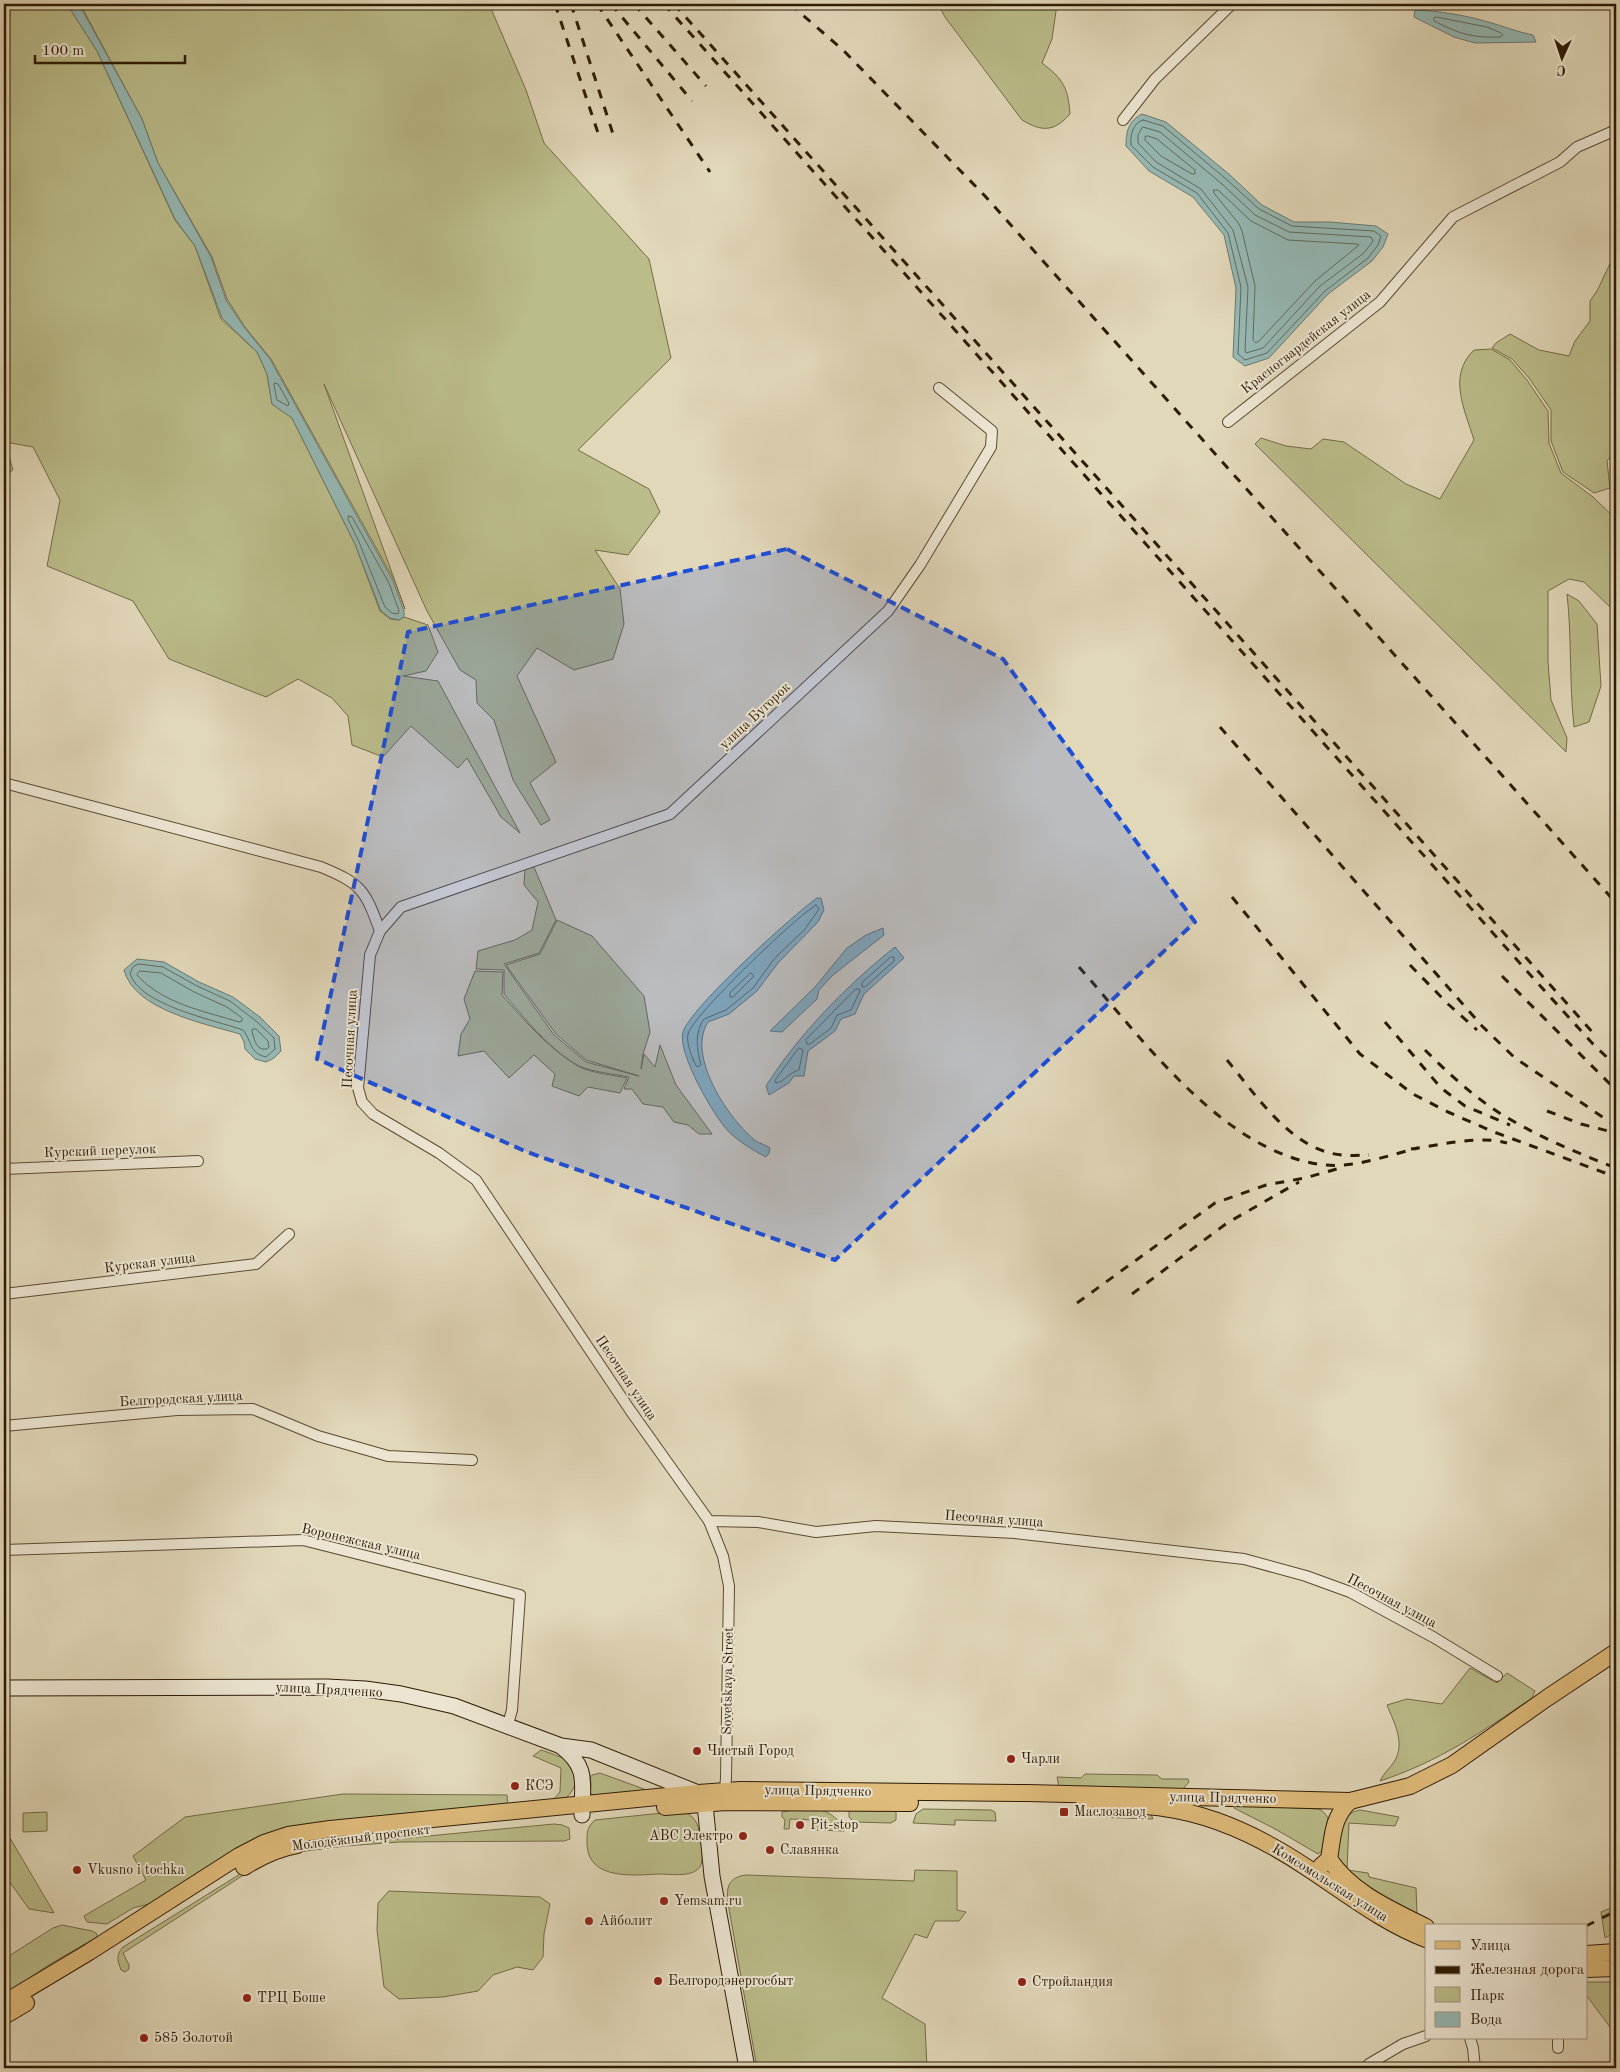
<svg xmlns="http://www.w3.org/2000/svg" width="1620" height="2072" font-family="'Old Standard TT',serif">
<rect width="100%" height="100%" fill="#e1d7b9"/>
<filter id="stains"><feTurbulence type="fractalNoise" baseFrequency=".004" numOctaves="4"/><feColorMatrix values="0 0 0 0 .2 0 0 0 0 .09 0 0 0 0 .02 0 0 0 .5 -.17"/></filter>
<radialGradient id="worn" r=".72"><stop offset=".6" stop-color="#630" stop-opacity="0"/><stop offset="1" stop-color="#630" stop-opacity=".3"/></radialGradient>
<g fill="#babc8a" stroke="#746c47">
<path d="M4 4H67L97 51 175 220 195 246 221 319 257 352 267 374 272 404 292 418 355 544 380 611 390 619 399 620 404 617 428 625 438 652 426 671 403 676 438 681 520 833 501 817 467 758 458 768 411 726 383 757 352 745 348 716 332 698 298 679 266 697 169 659 133 601 47 566 60 500 33 447 5 442 13 470 4 477Z"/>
<path d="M80 4H489L526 90 544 143 649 259 671 358 578 450 649 489 660 512 628 555 595 550 620 589 624 624 613 659 574 670 537 648 517 676 556 762 530 783 550 820 541 825 513 780 494 720 477 703 476 680 460 670 427 611 324 384 405 609 394 580 271 359 245 327 227 299 212 257 158 163 142 119Z"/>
<path d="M938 4H1057L1052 39 1042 63C1063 79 1068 87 1070 114 1054 132 1042 132 1022 120L945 17Z"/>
<path d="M1616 251V379L1610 393 1616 419V450L1607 461 1610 488 1594 493 1563 472 1551 441V410L1529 378 1512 359 1492 348 1496 343 1510 334 1539 350 1569 356 1575 341 1590 321V301L1597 291Z"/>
<path d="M1491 349 1510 360 1527 380 1548 411 1549 443 1561 473 1593 497 1616 519V606H1609L1584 582 1569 579 1548 591V662L1551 700 1567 738 1566 752 1255 444 1261 438 1286 446 1311 449 1323 439 1344 442 1406 484 1440 499 1474 440C1465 410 1447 376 1474 350Z"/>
<path d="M1567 594 1579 601 1597 624 1601 686 1589 722 1574 727C1569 682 1572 638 1567 594Z"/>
<path d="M534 867 556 920 539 953 504 964 554 1035 586 1062 639 1076 586 1060 556 1034 506 965 540 954 557 920 592 936 644 996 650 1032 643 1054 641 1069 644 1054 655 1067 660 1045 676 1085 712 1134H699L688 1125 674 1122 663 1107 643 1104 632 1089H624L629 1077C615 1074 592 1072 579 1066 553 1053 522 1016 504 994V970L476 969 478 951 515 940 532 930 538 902 524 885 525 868Z"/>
<path d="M475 971 503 972 502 995C524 1020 549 1049 578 1066 590 1073 614 1075 627 1078L620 1093 588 1087 579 1096 552 1086 555 1074 534 1055 509 1078 484 1051 458 1056 461 1034 470 1019 464 999Z"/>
<path d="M1470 1668 1497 1683 1507 1673 1535 1691 1532 1698C1482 1732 1438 1762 1380 1781 1384 1773 1389 1769 1394 1762 1406 1743 1394 1723 1387 1705L1407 1699 1442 1704Z"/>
<path d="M541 1750C550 1753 560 1756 568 1761 584 1771 575 1793 562 1801L553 1800 560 1792 561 1768 533 1756Z"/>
<path d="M600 1773 644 1789 642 1792 598 1797 591 1794 588 1782 592 1775Z"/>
<path d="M1085 1774 1157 1775 1162 1779H1188L1189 1782 1182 1790 1059 1787 1057 1777 1081 1778Z"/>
<path d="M343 1794 507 1795 508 1805 308 1824 153 1903 133 1908 107 1924 87 1922 84 1916 146 1880 133 1856 185 1817Z"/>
<path d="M1235 1805 1319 1809C1336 1818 1327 1835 1323 1850L1318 1854 1277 1830 1234 1808Z"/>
<path d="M804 1808C821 1808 837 1813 844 1831L815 1830V1820L790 1819 789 1829H784L785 1820 782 1817V1812Z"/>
<path d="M893 1809 896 1811V1820L891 1823 854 1822 849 1817V1811L851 1810Z"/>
<path d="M923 1809 991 1810 995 1812 996 1821 955 1820V1825L913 1823 916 1814Z"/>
<path d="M1094 1810 1150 1812 1153 1819 1095 1817Z"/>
<path d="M1360 1810 1399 1817 1395 1826 1349 1823 1347 1870 1368 1873 1369 1877 1416 1888 1417 1914C1387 1900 1357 1886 1336 1859 1339 1840 1337 1814 1360 1810Z"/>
<path d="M681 1811C694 1815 698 1822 700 1836 701 1845 706 1863 697 1870 688 1877 670 1874 659 1874 635 1875 588 1881 587 1844 587 1834 586 1828 595 1820Z"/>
<path d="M47 1812V1831L23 1832V1813Z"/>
<path d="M554 1824 562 1825 569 1828 570 1839 564 1841 399 1842 345 1846 298 1852 275 1858 242 1876 123 1953 129 1965V1969L125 1972 121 1970C118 1961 115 1956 123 1947L253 1866 302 1848Z"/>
<path d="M4 1838H10L54 1913 29 1909 4 1874Z"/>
<path d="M915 1870 957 1871V1910L966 1912 959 1921H935L927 1938 915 1934 882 1998 925 2024 927 2068H757L728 1903C726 1888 728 1877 746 1875L914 1881Z"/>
<path d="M389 1891 540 1897 550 1904 544 1934 543 1957 533 1970 517 1967 493 1975 478 1991 443 1997 399 1999 384 1987 377 1930 378 1903Z"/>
<path d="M1616 1906V1932L1605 1938 1601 1912Z"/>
<path d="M62 1925 92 1931 97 1934V1937L47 1966 4 1996V1959L53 1928Z"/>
<path d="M1586 1982H1616V2035L1586 1995Z"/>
</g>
<g fill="#95b8b4" stroke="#6c796e">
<path d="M67 4H79L142 119 158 163 211 257 226 300 244 327 270 359 393 581 404 611V617L399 620 390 618 381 611 355 544 292 418 272 404 267 374 257 352 222 318 195 246 175 219 97 51Z"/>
<path d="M1415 10C1439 11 1465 15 1488 22 1503 26 1517 32 1533 35L1536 42 1475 43 1454 37 1414 17Z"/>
<path d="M1142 114 1166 122 1230 175 1262 205 1294 222H1330L1376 226 1388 234 1383 247 1372 261 1328 294 1269 358 1245 366 1233 357 1236 288 1224 235 1193 197 1149 171 1126 146C1126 132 1128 121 1142 114Z"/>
<path d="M817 898H821L824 910 818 922 778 963 757 991 729 1014 708 1022C686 1056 729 1120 756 1141 761 1144 766 1145 770 1148L769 1153 766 1157C754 1151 738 1141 728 1131 714 1116 677 1053 683 1032 690 1008 793 915 817 898Z"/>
<path d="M883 928 884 935 833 975 819 990 817 999 782 1032 770 1031 815 987 847 948 866 935Z"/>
<path d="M895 947 904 958 864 994 855 1014 841 1019 835 1031 808 1051 804 1076H794L789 1083 769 1095 766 1086C798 1035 848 984 895 947Z"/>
<path d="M137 959 164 962 199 982 233 997 260 1017 279 1036 281 1051 274 1058 266 1062 255 1059 245 1049 244 1042 240 1034C206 1024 134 1010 124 970Z"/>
</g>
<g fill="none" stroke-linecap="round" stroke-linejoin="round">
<g stroke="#626a5c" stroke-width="1">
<path d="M1436 17 1487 27 1501 33 1503 35 1500 37C1472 38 1460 34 1434 21V18Z"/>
<path d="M1143 120 1163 126 1226 179 1259 209 1292 226 1374 231 1381 236 1378 245 1368 258 1325 291 1267 353 1245 360 1238 354 1241 287 1228 233 1197 193 1153 167 1131 145C1130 135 1133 123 1143 120Z"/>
<path d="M1143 127 1160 132 1222 184 1255 215 1289 232 1371 237 1373 241 1364 253 1320 286 1263 348 1246 353 1245 350 1248 287 1233 230 1201 189 1156 162 1138 143V135Z"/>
<path d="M1148 136 1157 139 1195 170V174H1192L1161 156 1145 140V137Z"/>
<path d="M1214 190H1218L1251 221 1288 240 1357 244 1359 245 1315 281 1259 341 1256 343 1253 340 1255 286 1242 231 1239 224 1214 193Z"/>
<path d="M275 383 278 384 289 403 288 406 277 400 274 385Z"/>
<path d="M349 516 352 517 389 583 399 611 398 614 392 613 385 607 359 542 348 519Z"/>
<path d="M816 905 819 909 805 929 774 959 753 988 726 1010 704 1019C694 1034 697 1049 701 1065L697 1067C692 1059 686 1043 688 1034 692 1016 797 916 816 905Z"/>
<path d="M891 957H894V961L865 987H862V983Z"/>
<path d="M139 964 163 967 197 986 230 1001 256 1021 274 1038 275 1049 266 1057C249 1053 252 1041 243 1030 215 1020 138 1005 130 973L133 967Z"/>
<path d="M140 971 161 973 194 992 227 1007 242 1018V1021L239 1022C204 1011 163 1004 137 975Z"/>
<path d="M751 973 754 976 733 997H730V993Z"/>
<path d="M856 989H859L860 991 851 1010 837 1015 831 1028 810 1044H807L806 1040Z"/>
<path d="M253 1029H256L268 1041 269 1047 267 1049C256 1051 255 1040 252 1032Z"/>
<path d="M799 1048 803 1050 799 1070C788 1073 786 1081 776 1083L775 1081Z"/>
</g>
<defs>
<g id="street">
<path d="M1123 120 1155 79 1232 4"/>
<path d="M939 388 992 431 991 447 920 565 888 611 670 814 401 907 380 931 370 955 358 1088 362 1102 373 1114 439 1153 476 1180 630 1410 709 1521 758 1522 816 1532 876 1526 1015 1533 1244 1559 1306 1576 1350 1592 1433 1637 1497 1676"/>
<path d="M1228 422 1380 302 1453 217 1560 162 1577 147 1616 130"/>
<path d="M4 783 321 867C362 884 365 890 380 931"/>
<path d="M4 1169 198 1161"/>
<path d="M4 1294 256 1264 289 1234"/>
<path d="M4 1426 177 1410 253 1409 318 1436 388 1456 472 1460"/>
<path d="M709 1521 723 1556 729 1586 726 1778 725 1791 723 1793"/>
<path d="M4 1550 303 1540 520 1595 512 1710 508 1724"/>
<path d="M1470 2038 1473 2048 1475 2068"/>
<path d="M1558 2048V2038"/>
<path d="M1365 2068 1369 2064 1403 2044 1426 2036"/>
</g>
<g id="secondary">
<path d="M4 1688 327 1687 365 1689 401 1694 454 1706 561 1746 591 1750 698 1793 705 1804 712 1876 747 2068"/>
<path d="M561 1746C589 1768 582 1782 582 1815"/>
</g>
<g id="primary">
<path d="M1084 1805C1110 1806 1138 1804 1164 1808 1216 1815 1266 1840 1309 1869 1347 1894 1384 1923 1426 1939"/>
<path d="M665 1807 725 1802 910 1803"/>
<path d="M1329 1859C1352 1893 1390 1909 1426 1927"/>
<path d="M1321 1866 1329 1859C1333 1836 1332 1818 1350 1801"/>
<path d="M244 1867C260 1857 278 1848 297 1845"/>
<path d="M1586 1954 1616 1952"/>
<path d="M1586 1969 1616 1968"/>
<path d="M4 2003 89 1952 239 1856 264 1843 288 1835 330 1829 698 1793 740 1790 1027 1793 1350 1801 1410 1786 1452 1765 1547 1698 1616 1652"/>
<path d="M4 2016 26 2003"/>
</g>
</defs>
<use href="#street" stroke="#5b4a31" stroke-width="12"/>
<use href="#secondary" stroke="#2e1b04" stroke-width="17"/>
<use href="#primary" stroke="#2e1b04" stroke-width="18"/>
<use href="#street" stroke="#ece5d2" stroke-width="10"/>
<use href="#secondary" stroke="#ece5d2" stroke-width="15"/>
<use href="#primary" stroke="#e0bc7c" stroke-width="16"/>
<g stroke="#2e1b04" stroke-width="3" stroke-dasharray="9 9" stroke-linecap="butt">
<path d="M555 4 599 136"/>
<path d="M571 4 613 134"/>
<path d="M597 4 710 172"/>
<path d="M611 4 692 101"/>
<path d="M634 4 706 86"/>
<path d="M664 4 1534 979 1593 1044 1616 1066"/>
<path d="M674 4 1595 1035"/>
<path d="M790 4 843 50 985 196 1616 903"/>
<path d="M1220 727 1482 1026 1515 1058 1616 1126"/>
<path d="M1232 897 1360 1054 1413 1094 1448 1112 1494 1132 1616 1177"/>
<path d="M1410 965 1448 1004 1477 1030"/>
<path d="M1079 967C1142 1038 1224 1154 1325 1165 1355 1168 1389 1155 1418 1148"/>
<path d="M1502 976 1616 1090"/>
<path d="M1385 1022 1441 1088 1465 1106 1510 1125"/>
<path d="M1425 1050C1448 1073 1474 1097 1501 1114 1537 1136 1577 1153 1616 1168"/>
<path d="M1227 1060C1256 1095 1292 1151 1342 1155 1350 1156 1360 1155 1369 1155"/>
<path d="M1547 1111 1581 1124 1616 1133"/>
<path d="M1411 1149C1442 1145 1477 1135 1507 1143"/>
<path d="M1132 1294 1227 1223 1299 1182"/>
<path d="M1077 1303 1215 1203 1266 1185 1305 1178 1340 1168"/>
<path d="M1586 1926 1616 1911"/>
</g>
</g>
<path fill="#1d4ed8" fill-opacity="0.2" stroke="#1d4ed8" stroke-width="4" stroke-dasharray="10 6" stroke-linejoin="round" d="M787 549 1003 659 1195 922 835 1260 527 1152 317 1059 408 632Z"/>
<g fill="#8f2418" stroke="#ece5d2" stroke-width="2">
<circle cx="697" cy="1751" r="5"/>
<circle cx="1011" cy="1759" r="5"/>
<circle cx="515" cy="1786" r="5"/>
<rect x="1059" y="1807" width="10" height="10" rx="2.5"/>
<circle cx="800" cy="1825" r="5"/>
<circle cx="743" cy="1836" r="5"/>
<circle cx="770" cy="1850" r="5"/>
<circle cx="77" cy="1870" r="5"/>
<circle cx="664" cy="1901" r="5"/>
<circle cx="589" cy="1921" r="5"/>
<circle cx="658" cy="1981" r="5"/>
<circle cx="1022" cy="1982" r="5"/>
<circle cx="247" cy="1998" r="5"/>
<circle cx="144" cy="2038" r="5"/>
</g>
<g text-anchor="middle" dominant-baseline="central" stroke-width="4" stroke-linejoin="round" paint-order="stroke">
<g font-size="14" fill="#2e1b04" stroke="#ece5d2">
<text transform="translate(1306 342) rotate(-38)">Красногвардейская улица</text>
<text transform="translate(755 716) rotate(-43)">улица Бугорок</text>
<text transform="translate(350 1039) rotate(-87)">Песочная улица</text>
<text transform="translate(100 1151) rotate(-2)">Курский переулок</text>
<text transform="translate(150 1263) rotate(-7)">Курская улица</text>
<text transform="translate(626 1378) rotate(56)">Песочная улица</text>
<text transform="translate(181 1399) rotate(-3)">Белгородская улица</text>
<text transform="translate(994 1519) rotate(4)">Песочная улица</text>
<text transform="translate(361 1542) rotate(13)">Воронежская улица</text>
<text transform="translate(1392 1601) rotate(28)">Песочная улица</text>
<text transform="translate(728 1681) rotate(-89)">Sovetskaya Street</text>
<text transform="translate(329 1690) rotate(3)">улица Прядченко</text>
<text transform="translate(818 1791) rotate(1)">улица Прядченко</text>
<text transform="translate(1223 1798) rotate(1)">улица Прядченко</text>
<text transform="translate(361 1838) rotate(-7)">Молодёжный проспект</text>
<text transform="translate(1330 1883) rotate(32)">Комсомольская улица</text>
</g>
<g font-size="14" fill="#2e1b04" stroke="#ece5d2" text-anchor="start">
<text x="707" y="1751">Чистый Город</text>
<text x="1021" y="1759">Чарли</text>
<text x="525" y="1786">КСЭ</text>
<text x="1074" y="1812">Маслозавод</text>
<text x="810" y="1825">Pit-stop</text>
<text x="733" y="1836" text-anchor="end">АВС Электро</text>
<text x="780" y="1850">Славянка</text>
<text x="87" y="1870">Vkusno i tochka</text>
<text x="674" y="1901">Yemsam.ru</text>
<text x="599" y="1921">Айболит</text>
<text x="668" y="1981">Белгородэнергосбыт</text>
<text x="1032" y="1982">Стройландия</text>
<text x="257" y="1998">ТРЦ Боше</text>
<text x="154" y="2038">585 Золотой</text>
</g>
</g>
<rect width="1620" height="2072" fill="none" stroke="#e1d7b9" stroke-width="20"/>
<rect x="5" y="5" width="1610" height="2062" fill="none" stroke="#2e1b04" stroke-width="2.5"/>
<rect x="10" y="10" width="1600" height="2052" fill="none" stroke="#2e1b04"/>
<rect x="1425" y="1924" width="162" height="115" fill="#ece5d2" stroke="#a09480"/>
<rect x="1435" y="1941" width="25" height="8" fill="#e0bc7c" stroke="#a09480"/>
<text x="1470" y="1950" font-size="15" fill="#2e1b04">Улица</text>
<rect x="1435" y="1966" width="25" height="8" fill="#2e1b04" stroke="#a09480"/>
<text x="1470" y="1974" font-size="15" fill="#2e1b04">Железная дорога</text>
<rect x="1435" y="1987" width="25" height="15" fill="#babc8a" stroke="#a09480"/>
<text x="1470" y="2000" font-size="15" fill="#2e1b04">Парк</text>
<rect x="1435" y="2012" width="25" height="15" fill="#95b8b4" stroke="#a09480"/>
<text x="1470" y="2024" font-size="15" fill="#2e1b04">Вода</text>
<g transform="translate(1562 58) rotate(183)" stroke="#ece5d2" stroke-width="4" paint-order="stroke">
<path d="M0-4L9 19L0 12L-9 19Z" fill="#2e1b04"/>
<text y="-8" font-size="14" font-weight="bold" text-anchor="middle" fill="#2e1b04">С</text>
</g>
<path d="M35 55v8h150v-8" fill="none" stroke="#2e1b04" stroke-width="2.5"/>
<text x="42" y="55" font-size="15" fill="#2e1b04" stroke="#ece5d2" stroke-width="4" paint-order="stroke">100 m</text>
<rect width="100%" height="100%" filter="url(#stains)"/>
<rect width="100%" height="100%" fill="url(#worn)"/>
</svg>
